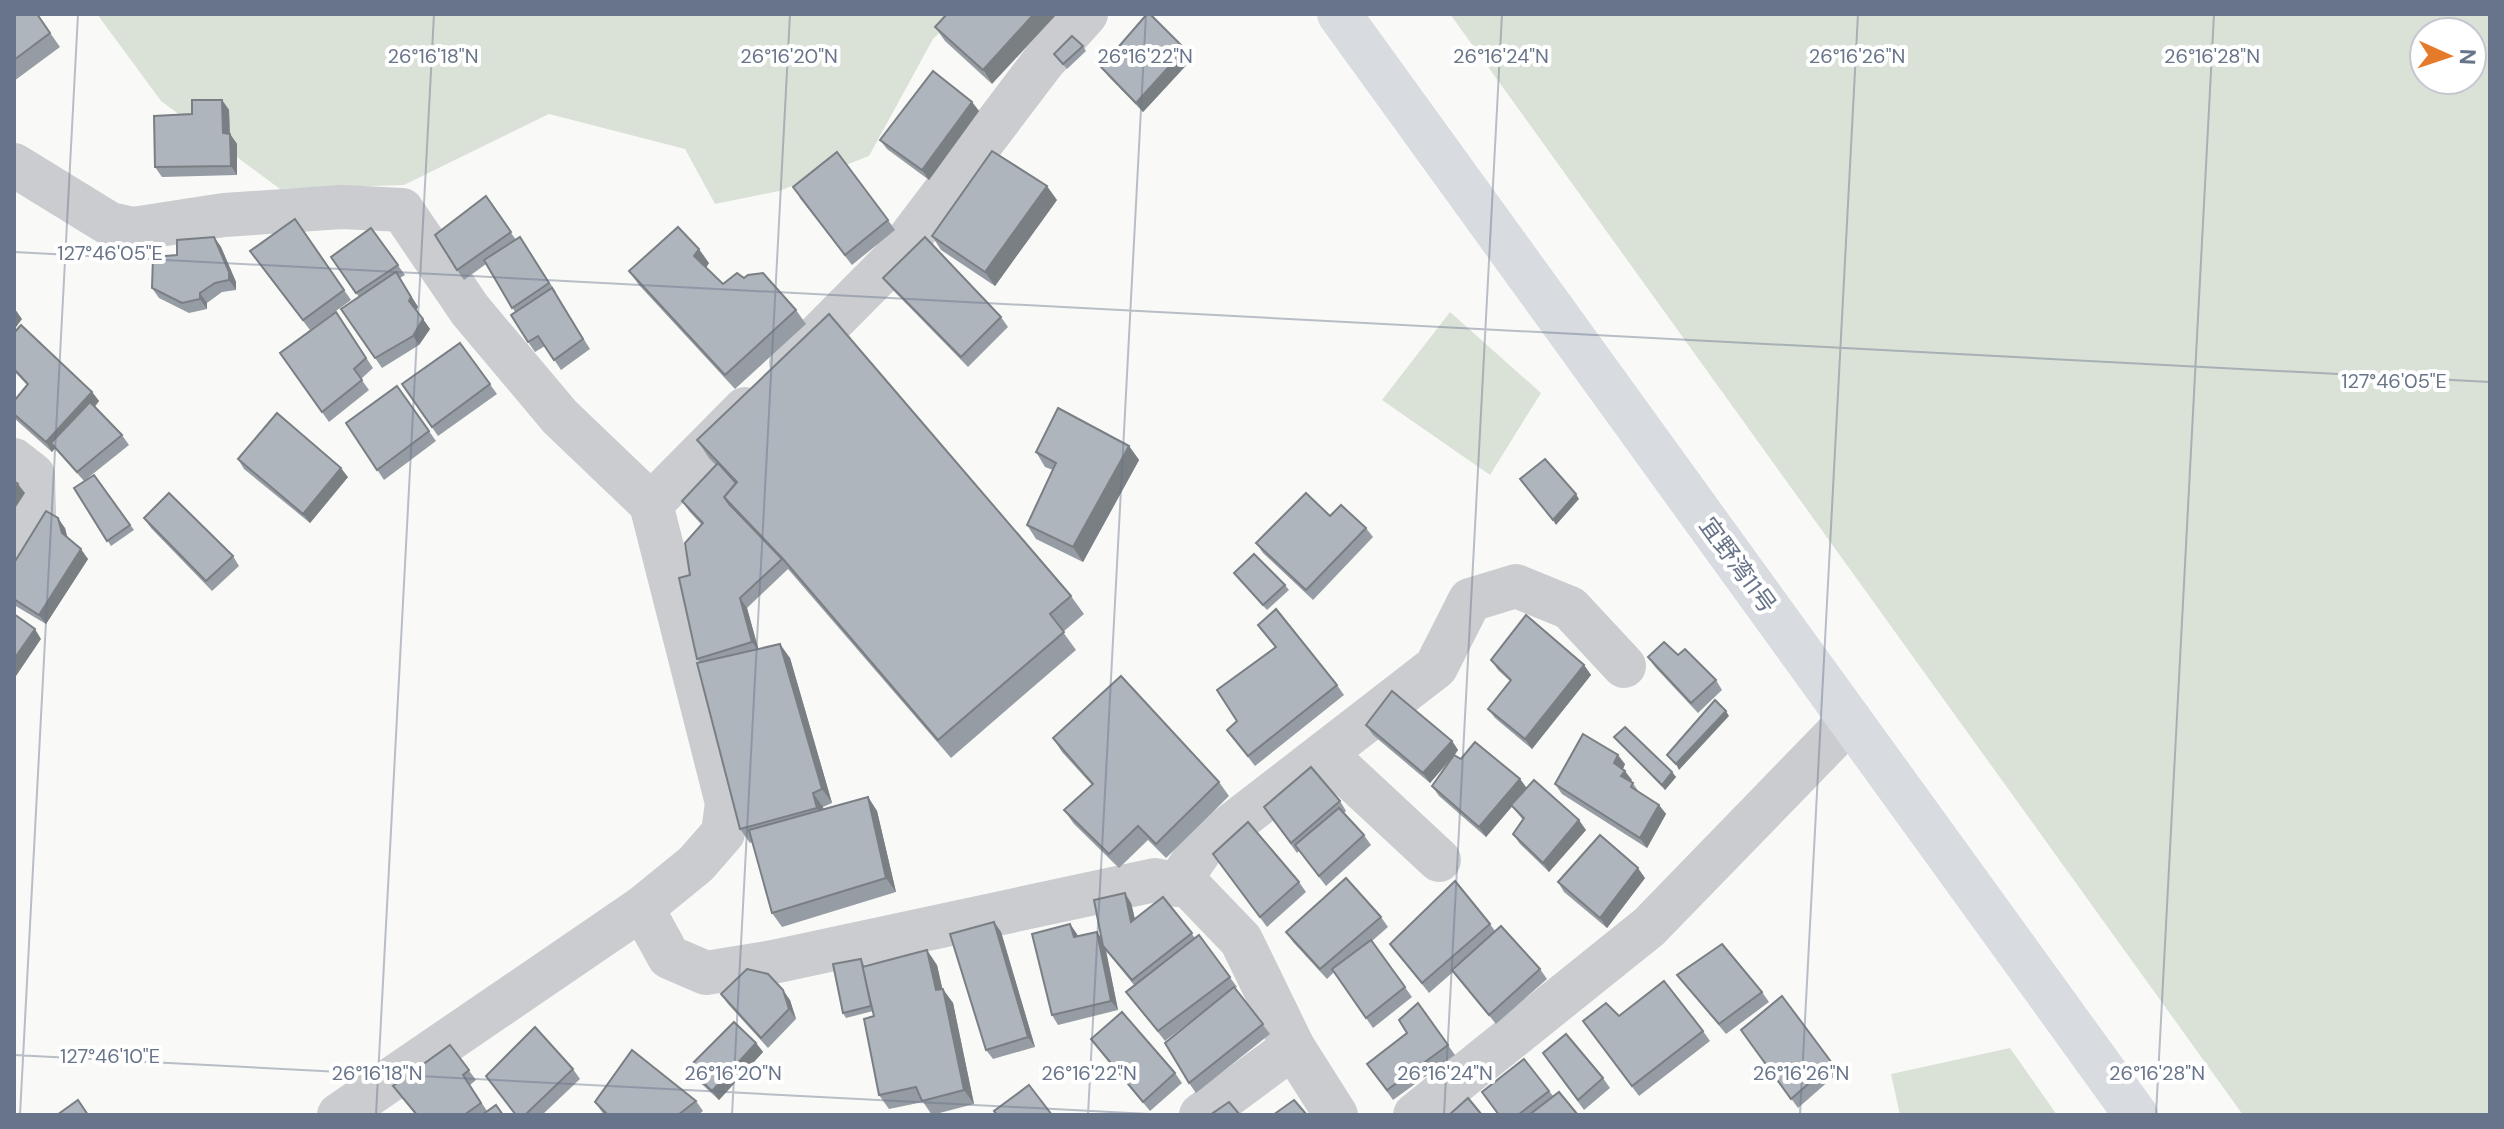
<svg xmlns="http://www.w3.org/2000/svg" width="2504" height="1129" font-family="'DM Sans','Noto Sans JP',sans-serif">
<rect width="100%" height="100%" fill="#f9faf7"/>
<g fill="#dae2d8" fill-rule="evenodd">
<path d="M97 14H960L933 39 869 156 779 191 715 204 685 149 549 114 404 185 280 189 161 101Z"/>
<path d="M1450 14H2490V1115H2243ZM2424 32H2472V80H2424Z"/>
<path d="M1450 312 1541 393 1490 475 1382 400Z"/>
<path d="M2010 1048 2057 1115H1900L1891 1074Z"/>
</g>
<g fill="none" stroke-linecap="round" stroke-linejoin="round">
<g stroke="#caccd0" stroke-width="44">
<path d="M14 165 110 224 133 229 224 215 342 207 402 210 470 310 560 417 651 504"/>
<path d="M791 363 893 260 1043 62 1086 14"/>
<path d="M14 460 33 475 34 513 14 541"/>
<path d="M1325 754 1439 860"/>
<path d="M1177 885 1202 848 1436 667 1470 600 1516 586 1570 608 1624 666"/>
<path d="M642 908 669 957 706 973 773 962 1155 880 1190 887 1241 940 1293 1047 1336 1115"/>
<path d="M339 1115 642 908 696 864 723 833 727 803 651 504 745 409"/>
<path d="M1201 1115 1293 1047"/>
<path d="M1415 1115 1649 927 1850 720"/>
</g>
<path stroke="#d8dbe0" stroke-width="44" d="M1339 14 2136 1115"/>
</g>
<g fill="#969ca3">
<path d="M14 14H37L60 47 14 81Z"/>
<path d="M947 14 992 84 945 41 935 27Z"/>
<path d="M1083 46 1086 51 1067 69 1054 54Z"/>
<path d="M1192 59 1143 112 1108 76 1101 67Z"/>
<path d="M222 100 229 110 230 134 237 144V175L162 177 155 167 192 114Z"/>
<path d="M972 102 979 111 929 180 887 149 880 140Z"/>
<path d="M486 196 516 240 526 247 556 292 555 293 590 349 561 370 545 346 535 352 528 342 515 312 486 264 464 280 457 270Z"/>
<path d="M799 197 888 220 895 230 852 265Z"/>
<path d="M1057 200 995 286 941 250 932 236Z"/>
<path d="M295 219 351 300 310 330 257 261Z"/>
<path d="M371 228 405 275 400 278 418 307 416 310 430 329 419 345 382 368 341 309 359 297 331 257Z"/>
<path d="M214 237 221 247 236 282V290L222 292 207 303V309L189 313 159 298 152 288 177 255Z"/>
<path d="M709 263 706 268 723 284 744 278 796 310 806 324 735 389 639 285 629 271Z"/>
<path d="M883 278 1001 317 1008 327 968 367 890 287Z"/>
<path d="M336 312 373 368 361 379 369 390 329 422 280 353Z"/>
<path d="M14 333 92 392 99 401 95 407 122 435 129 445 84 481 55 448 52 452 14 418V401L27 385 14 371Z"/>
<path d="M460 343 497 394 438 436 402 384Z"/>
<path d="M397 386 436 441 384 480 346 423Z"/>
<path d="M697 440 1071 596 1084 614 1063 632 1076 650 951 758 788 569 747 608 758 649 790 658 832 803 823 807V809L868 797 877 811 896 892 782 927 772 913 753 842 750 843 740 829 700 662 697 659 690 575 701 524 689 511 682 501 716 465 709 458Z"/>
<path d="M1129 446 1139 460 1083 562 1036 539 1027 525 1053 470 1045 467 1036 452Z"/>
<path d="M238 459 348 477 310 523 244 469Z"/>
<path d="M94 475 134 530 111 546 74 488Z"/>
<path d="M144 518 233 556 239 566 212 591 151 528Z"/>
<path d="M65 528 67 538 88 559 46 624 14 605V563Z"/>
<path d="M1366 528 1373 537 1313 600 1263 553 1256 543Z"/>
<path d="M1234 573 1285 585 1289 590 1267 610Z"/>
<path d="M1258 625 1337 685 1344 695 1255 766 1227 730 1237 721 1275 647Z"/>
<path d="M1678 655 1716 680 1722 690 1698 713 1655 667 1648 657Z"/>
<path d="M1491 660 1584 665 1591 675 1532 749 1495 718 1488 709 1510 681 1498 670Z"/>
<path d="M1366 725 1452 741 1458 750 1455 755 1461 759 1520 779 1527 788 1586 830 1549 872 1520 844 1513 834 1523 820 1512 806 1486 837 1439 796 1432 786 1451 759 1430 783 1373 735Z"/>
<path d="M1614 737 1672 772 1676 777 1665 790Z"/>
<path d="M1053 738 1219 782 1229 796 1166 858 1148 840 1119 868 1074 824 1064 810 1092 785 1062 752Z"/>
<path d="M1625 764 1623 769 1639 792 1659 805 1666 814 1647 848 1562 794 1555 784Z"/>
<path d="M1340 801 1346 811 1344 813 1364 835 1371 845 1326 886 1299 851 1297 853 1264 807Z"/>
<path d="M1213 854 1299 882 1306 892 1267 927Z"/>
<path d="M1645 878 1607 928 1564 892 1558 882Z"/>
<path d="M1163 897 1195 938 1199 935 1237 987 1235 988 1270 1034 1196 1093 1189 1083 1204 1011 1165 1041 1126 992 1134 985 1106 950 1118 1010 1058 1025 1052 1015 1070 924 1078 936 1097 932 1101 938 1131 903 1135 919Z"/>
<path d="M1381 917 1388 927 1372 941 1412 997 1373 1028 1334 972 1327 979 1293 942 1286 932Z"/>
<path d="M994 922 1001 932 1035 1047 993 1059 986 1050Z"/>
<path d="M1490 924 1495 931 1540 969 1547 979 1496 1024 1453 972 1429 993 1390 944Z"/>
<path d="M861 959 865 967 937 965 942 989 953 1003 974 1104 932 1115 923 1102 889 1109 879 1095 873 1011 846 1018 843 1013Z"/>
<path d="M1677 975 1762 992 1769 1002 1726 1034Z"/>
<path d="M721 994 790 1000 796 1019 768 1048 728 1004Z"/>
<path d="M1782 996 1839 1072 1798 1108 1741 1030Z"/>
<path d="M1418 1003 1455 1055 1393 1100 1367 1064 1407 1033Z"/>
<path d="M1619 1016 1703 1031 1710 1041 1639 1096 1590 1031Z"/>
<path d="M1091 1039 1175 1073 1182 1083 1150 1111Z"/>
<path d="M756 1043 763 1052 719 1100 695 1078 688 1068Z"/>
<path d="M450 1045 476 1080 470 1085 487 1111 503 1115H416L400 1095 393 1086Z"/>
<path d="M1543 1053 1603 1078 1610 1088 1584 1110Z"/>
<path d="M573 1069 580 1079 542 1115H515Z"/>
<path d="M1549 1091 1554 1097 1578 1115H1499Z"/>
<path d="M696 1101 703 1111 698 1115H604L595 1102Z"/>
</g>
<g fill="#7a7f84">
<path d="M1034 14H1057L992 84 983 70Z"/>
<path d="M1185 49 1192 59 1143 112 1136 103Z"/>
<path d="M222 100 229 110 230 143 223 133Z"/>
<path d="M972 102 979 111 929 180 922 170Z"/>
<path d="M230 134 237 144V175L231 166Z"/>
<path d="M1047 186 1057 200 995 286 985 272Z"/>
<path d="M214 237 221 247 236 282V290L229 280Z"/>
<path d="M699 249 709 263 704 270 694 256Z"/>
<path d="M396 272 418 307 416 311 409 301Z"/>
<path d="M200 293 207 303V309L200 299Z"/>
<path d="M15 309 22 319 14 330V310Z"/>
<path d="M423 319 430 329 419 345 413 336Z"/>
<path d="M92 392 99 401 56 448 51 443 55 448 52 452 46 442Z"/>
<path d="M1129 446 1139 460 1083 562 1073 547Z"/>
<path d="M341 468 348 477 310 523 303 514Z"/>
<path d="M18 484 25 493 14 510V490Z"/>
<path d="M1576 494 1579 499 1556 525 1553 520Z"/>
<path d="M58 518 65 528 69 543 62 533Z"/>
<path d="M81 549 88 559 46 624 39 615Z"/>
<path d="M740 598 747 608 759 651 752 642Z"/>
<path d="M35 629 41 639 14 679V659Z"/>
<path d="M780 644 790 658 832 803 822 789Z"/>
<path d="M1584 665 1591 675 1532 749 1525 739Z"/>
<path d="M1726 711 1729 716 1679 770 1676 764Z"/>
<path d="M1452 741 1458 750 1430 783 1423 773Z"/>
<path d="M1618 755 1625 764 1621 773 1614 763Z"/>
<path d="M1625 771 1632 780 1628 785 1621 776Z"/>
<path d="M1672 772 1676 777 1665 790 1662 785Z"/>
<path d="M1520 779 1527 789 1486 837 1479 827Z"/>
<path d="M813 793 823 807 827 822 817 808Z"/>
<path d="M868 797 877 811 896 892 886 878Z"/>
<path d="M1659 805 1666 814 1647 848 1640 838Z"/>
<path d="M1579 820 1586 830 1549 872 1543 863Z"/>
<path d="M1638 868 1645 878 1607 928 1600 918Z"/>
<path d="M1125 893 1131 903 1138 932 1131 922Z"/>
<path d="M994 922 1001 932 1035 1047 1028 1037Z"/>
<path d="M1070 924 1077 934 1080 947 1074 937Z"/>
<path d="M1097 932 1104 942 1118 1010 1111 1001Z"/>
<path d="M927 950 937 965 946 1004 936 990Z"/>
<path d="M943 989 953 1003 974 1104 964 1090Z"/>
<path d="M783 990 790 1000 796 1019 789 1009Z"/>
<path d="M756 1043 763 1052 719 1100 712 1091Z"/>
</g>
<g fill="#afb5bd" stroke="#7a7f84" stroke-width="2">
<path d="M14 14H37L50 33 14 60Z"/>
<path d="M947 14H1034L983 70 935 27Z"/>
<path d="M1147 14H1150L1185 49 1136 103 1101 67Z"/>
<path d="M1072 36 1083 46 1063 64 1054 54Z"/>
<path d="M933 71 972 102 922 170 880 140Z"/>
<path d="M192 100H222L223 133 230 134 231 166 155 167 154 116 192 114Z"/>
<path d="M992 151 1047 186 985 272 932 236Z"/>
<path d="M837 152 888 220 845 255 793 187Z"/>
<path d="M486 196 511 232 457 270 435 235Z"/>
<path d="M295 219 344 290 303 320 250 251Z"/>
<path d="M678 227 699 249 694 256 723 284 737 273 744 278 748 275 763 273 796 310 725 375 629 271Z"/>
<path d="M371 228 398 265 356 293 331 257Z"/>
<path d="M214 237 229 272V280L215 283 200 293V299L182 303 152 288 153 257 177 255V240Z"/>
<path d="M520 237 549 283 512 308 484 260Z"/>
<path d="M925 237 1001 317 961 357 883 278Z"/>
<path d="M396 272 411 297 409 301 423 319 413 336 375 358 341 309Z"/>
<path d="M552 288 583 339 554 360 538 336 528 342 511 315Z"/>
<path d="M336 312 366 358 354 369 362 380 322 412 280 353Z"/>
<path d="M829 314 1071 596 1050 614 1064 632 938 740 783 559 724 497 737 482 697 440Z"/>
<path d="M21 325 92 392 46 442 14 414V401L28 384 14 369V333Z"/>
<path d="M460 343 490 384 432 427 402 384Z"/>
<path d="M397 386 429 431 377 470 346 423Z"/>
<path d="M90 402 122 435 77 472 51 443Z"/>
<path d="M1058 408 1129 446 1073 547 1027 525 1056 463 1036 452Z"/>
<path d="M277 413 341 468 303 514 238 459Z"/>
<path d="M1545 459 1576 494 1553 520 1520 479Z"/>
<path d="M718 463 736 483 724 497 730 505 782 559 740 598 752 642 697 659 679 578 690 575 685 543 703 523 682 501Z"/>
<path d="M94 475 130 525 107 541 74 488Z"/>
<path d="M14 481 18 484 14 490Z"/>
<path d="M169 493 233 556 206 581 144 518Z"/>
<path d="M1306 493 1330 516 1341 505 1366 528 1306 590 1256 543Z"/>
<path d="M46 511 58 518 62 533 81 549 39 615 14 599V563Z"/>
<path d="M1254 554 1285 585 1263 605 1234 573Z"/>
<path d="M1276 609 1337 685 1248 756 1227 730 1237 721 1217 690 1276 647 1258 625Z"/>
<path d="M14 614 35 629 14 659Z"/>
<path d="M1526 615 1584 665 1525 739 1488 709 1511 680 1491 660Z"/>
<path d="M1664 642 1678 655 1685 649 1716 680 1691 703 1648 657Z"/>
<path d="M780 644 822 789 813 793 817 808 740 829 697 663Z"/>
<path d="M1121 676 1219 782 1156 844 1138 826 1109 854 1064 810 1093 784 1053 738Z"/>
<path d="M1392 691 1452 741 1423 773 1366 725Z"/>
<path d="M1715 700 1726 711 1676 764 1667 755Z"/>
<path d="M1625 727 1672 772 1662 785 1614 737Z"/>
<path d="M1583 734 1618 755 1614 763 1625 771 1621 776 1633 783 1631 787 1659 805 1640 838 1555 784Z"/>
<path d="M1475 742 1520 779 1479 827 1432 786 1454 755 1461 759Z"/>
<path d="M1311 767 1340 801 1291 843 1264 807Z"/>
<path d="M1534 780 1579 820 1543 863 1513 834 1524 818 1511 805Z"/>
<path d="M868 797 886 878 772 913 749 830Z"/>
<path d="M1339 808 1364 835 1319 876 1295 845Z"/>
<path d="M1248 822 1299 882 1260 917 1213 854Z"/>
<path d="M1600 835 1638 868 1600 918 1558 882Z"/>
<path d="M1346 878 1381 917 1320 969 1286 932Z"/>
<path d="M1455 881 1490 924 1422 983 1390 944Z"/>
<path d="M1125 893 1131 922 1163 897 1192 933 1132 980 1103 946 1094 900Z"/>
<path d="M994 922 1028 1037 986 1050 950 934Z"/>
<path d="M1070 924 1074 937 1097 932 1111 1001 1052 1015 1032 934Z"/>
<path d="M1501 926 1540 969 1489 1015 1452 970Z"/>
<path d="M1199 935 1230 977 1158 1031 1126 992Z"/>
<path d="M1371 940 1405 987 1366 1018 1332 969Z"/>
<path d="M1722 944 1762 992 1719 1024 1677 975Z"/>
<path d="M927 950 936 990 943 989 964 1090 922 1101 916 1087 879 1095 864 1019 874 1016 862 967Z"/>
<path d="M861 959 871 1006 843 1013 833 964Z"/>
<path d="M747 969 768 974 783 990 789 1009 761 1038 721 994Z"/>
<path d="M1664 981 1703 1031 1632 1086 1583 1021 1606 1003 1619 1016Z"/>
<path d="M1234 987 1263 1024 1189 1083 1165 1043Z"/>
<path d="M1782 996 1832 1063 1791 1099 1741 1030Z"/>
<path d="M1418 1003 1448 1045 1387 1090 1367 1064 1407 1033 1399 1020Z"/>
<path d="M1122 1012 1175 1073 1143 1102 1091 1039Z"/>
<path d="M734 1022 756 1043 712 1091 688 1068Z"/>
<path d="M535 1027 573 1069 525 1115H516L486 1076Z"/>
<path d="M1566 1034 1603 1078 1578 1100 1543 1053Z"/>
<path d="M450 1045 469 1070 463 1075 481 1103 464 1115H417L393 1086Z"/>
<path d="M632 1050 696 1101 678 1115H608L595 1102Z"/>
<path d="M1524 1059 1549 1091 1518 1115H1499L1482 1092Z"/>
<path d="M1029 1085 1052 1115H997L994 1111Z"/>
<path d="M1559 1092 1578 1115H1529Z"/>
<path d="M1468 1098 1482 1115H1449Z"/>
<path d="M78 1100 88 1115H57Z"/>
<path d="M1294 1100 1307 1115H1273Z"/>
<path d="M1229 1102 1240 1115H1210Z"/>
<path d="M496 1105 503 1115H482Z"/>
</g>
<path fill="none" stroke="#687489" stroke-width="2" stroke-opacity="0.45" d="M14 252 2490 382M14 1055 1168 1115M20 1115 78 14M376 1115 434 14M732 1115 790 14M1088 1115 1146 14M1444 1115 1502 14M1800 1115 1858 14M2156 1115 2214 14"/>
<g text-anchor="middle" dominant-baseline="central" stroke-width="8" stroke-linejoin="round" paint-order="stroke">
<g font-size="24" fill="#687489" stroke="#fff">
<text transform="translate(1738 565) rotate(54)">宜野湾11号</text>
</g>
</g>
<g font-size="20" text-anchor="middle" fill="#687489" stroke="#fff" stroke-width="8" stroke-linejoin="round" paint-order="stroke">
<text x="433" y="63">26°16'18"N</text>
<text x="789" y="63">26°16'20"N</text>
<text x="1145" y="63">26°16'22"N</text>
<text x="1501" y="63">26°16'24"N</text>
<text x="1857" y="63">26°16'26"N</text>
<text x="2212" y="63">26°16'28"N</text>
<text x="110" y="260">127°46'05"E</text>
<text x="2394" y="388">127°46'05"E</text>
<text x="110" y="1063">127°46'10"E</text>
<text x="377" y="1080">26°16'18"N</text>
<text x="733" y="1080">26°16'20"N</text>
<text x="1089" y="1080">26°16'22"N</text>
<text x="1445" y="1080">26°16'24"N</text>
<text x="1801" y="1080">26°16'26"N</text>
<text x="2157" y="1080">26°16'28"N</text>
</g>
<rect width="2504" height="1129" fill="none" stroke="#687489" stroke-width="32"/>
<g transform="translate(2448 56) rotate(93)"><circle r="38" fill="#ffffff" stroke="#c3c7d0" stroke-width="2"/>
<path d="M0-6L14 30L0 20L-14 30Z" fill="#e67a2b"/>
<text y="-12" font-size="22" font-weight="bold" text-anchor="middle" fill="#687489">N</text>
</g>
</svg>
